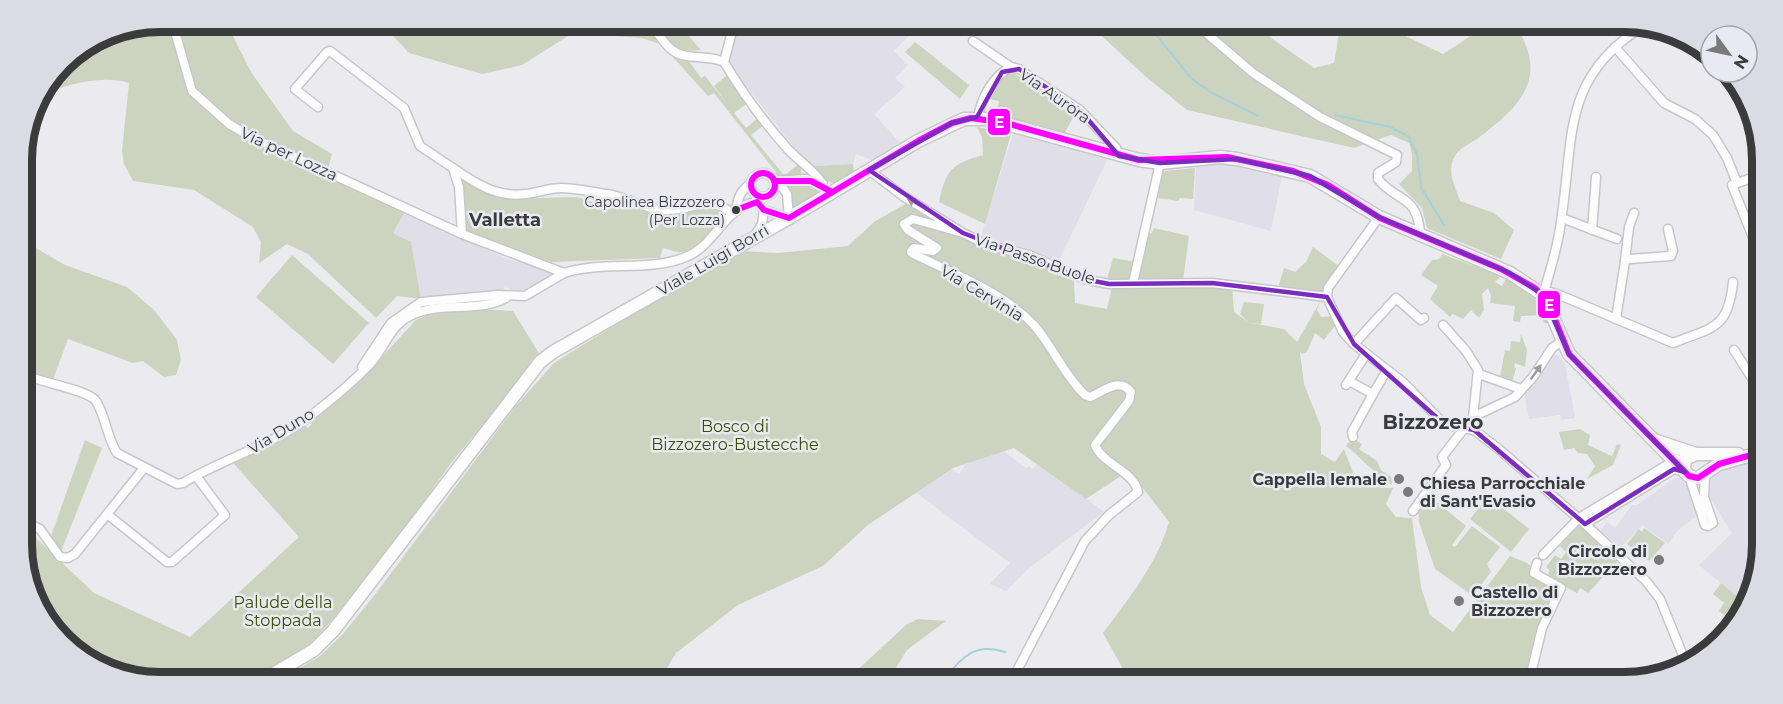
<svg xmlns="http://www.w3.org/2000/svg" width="1783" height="704" font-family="Montserrat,sans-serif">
<rect width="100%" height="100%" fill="#ebebef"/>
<g fill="#dfdee9">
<path d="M736 24 910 25 915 29 894 51 908 65 895 78 905 87 874 114 902 145 874 161 856 154 853 164 814 166 803 159 729 64Z"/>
<path d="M1013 133 1043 134 1110 154 1053 273 1030 257 980 240Z"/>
<path d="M1213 163 1249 167 1282 176 1271 231 1194 210 1196 166Z"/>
<path d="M404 213 510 260 551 269V274L538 287 523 294 505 287 501 294 421 299 411 242 393 233Z"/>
<path d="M1550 354 1558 355 1565 364 1575 418 1561 420 1560 415 1529 419 1524 391Z"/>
<path d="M985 437 1026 468 1029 466 1033 469 1038 462 1104 512 1029 568 1006 591 990 584 1010 563 914 491 937 459 959 474Z"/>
<path d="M1756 459 1755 589 1745 603 1699 565 1732 533 1710 498 1708 483 1711 476 1717 469Z"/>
<path d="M1675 478H1680L1686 484 1696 517 1678 530 1668 544 1642 525 1621 548 1600 531 1607 522 1615 528 1632 505H1637Z"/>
</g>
<g fill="#ccd4c0">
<path d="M160 21H217L230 30 251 72 293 131 332 154 327 173 404 213 393 233 411 242 421 299 397 296 376 318 308 254 287 244 259 263 261 242 253 227 194 190 133 181 124 164 122 151 129 83C101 74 62 85 36 98L68 56 107 31Z"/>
<path d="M380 22 569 23 576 31 522 65 482 74 409 53Z"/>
<path d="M615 23 678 24 701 50 684 51 641 38 614 36Z"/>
<path d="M1091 26H1254L1314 68 1334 63 1340 27H1387L1443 54 1475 33 1517 28C1550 81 1517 108 1477 139 1471 143 1458 149 1455 156 1446 171 1455 186 1460 201L1494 213 1514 230 1501 259 1427 228 1422 208 1399 184 1412 171V154L1409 143 1391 135 1354 148 1187 110 1145 76Z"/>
<path d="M915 42 969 85 960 99 905 52Z"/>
<path d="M671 55 686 57 701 78 705 76 728 105 714 86 727 75 749 102 734 113 746 128 759 117 765 124 751 135 783 174H786L800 163 802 176 781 177 775 174 776 172 714 93 708 96Z"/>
<path d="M1013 73 1076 112 1063 136 996 116 999 101 990 99 1002 77Z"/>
<path d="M977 127 1011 134 985 224 939 202C946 170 951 164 983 155L982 137Z"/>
<path d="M853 164 854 173 835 184 824 180 814 166Z"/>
<path d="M1195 168 1193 199 1180 198 1178 201 1158 198 1163 171Z"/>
<path d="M461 176 480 190 506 199 576 197 597 203 607 201 651 213H678L713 206 722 216C713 228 699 251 683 252 677 253 669 249 663 248L660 258 551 262 464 231Z"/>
<path d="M802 182 820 187 822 191 792 208 784 184Z"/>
<path d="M907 203 980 240 1030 257 1053 273 1074 281 1075 303 1107 309 1112 287 1232 286 1234 312 1248 322 1240 314 1244 302 1264 304 1261 324 1251 323 1284 329 1297 342 1321 300 1317 310 1321 317 1333 316 1337 323 1324 340 1315 333 1307 352 1302 354 1300 352 1304 384 1321 427V454L1335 462 1344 449 1358 486 1393 488 1386 504 1396 517 1412 518 1421 587 1430 615 1453 632 1510 556 1527 563 1559 589 1534 641 1523 682 1129 680 1103 633C1129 598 1157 564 1169 522L1139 483 1127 472 1086 499 1014 448 953 468 868 525 823 566 738 605 676 653 661 678 285 676 319 657 342 635 377 592 515 407 554 363 713 264 741 251 778 253 848 246 874 222Z"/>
<path d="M1154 228 1189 236 1183 281 1137 278 1148 234 1152 233Z"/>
<path d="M22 240 65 265 127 287 154 310 177 340 181 360 176 375 164 377 143 361 133 363 68 339 50 388 23 377Z"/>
<path d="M1313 247 1340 267 1321 292 1278 288 1284 268 1295 272 1306 262Z"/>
<path d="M1442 254 1501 276 1495 282 1502 286 1506 279C1526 288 1542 301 1548 323H1544L1542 315 1521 316 1520 322 1513 321 1515 306 1490 303 1491 296 1488 288 1482 294 1484 310 1479 318 1471 310 1463 319 1453 314 1450 317 1430 299 1438 286 1421 275 1432 260 1439 259Z"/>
<path d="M292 255 369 323 333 364 256 297Z"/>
<path d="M1113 258 1136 262 1131 281 1107 279Z"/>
<path d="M477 309 513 311 540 355 451 463 369 579 313 641 293 657 255 676H115L55 635 24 571 23 526 94 593 190 637 299 537 234 464 304 425 308 428 312 424 310 421 364 376 416 320 436 311Z"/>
<path d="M1521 334 1527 350 1525 367 1515 363 1514 367 1516 368 1512 382 1500 377 1505 350 1510 351 1511 341 1520 342Z"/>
<path d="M1580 429 1590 435 1588 445 1612 456 1617 444 1621 445 1613 465 1587 479 1595 466 1587 454 1578 453 1574 448 1564 450 1559 432Z"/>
<path d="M1352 438 1362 444 1359 449 1377 461 1381 470 1391 477 1392 485C1374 474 1363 459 1346 446Z"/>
<path d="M85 440 102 448 60 554 50 539Z"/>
<path d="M1427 494 1466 526 1452 545 1455 547 1472 526 1500 547 1487 564 1491 572 1473 596 1435 569 1419 522 1418 508Z"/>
<path d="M1488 496 1529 529 1511 552 1470 519Z"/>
<path d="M1579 524 1619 560 1588 593 1580 588 1577 593 1546 576 1550 571 1546 567 1555 555 1561 559 1566 552 1560 546Z"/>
<path d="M1644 528 1665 543 1649 561 1627 544 1639 529 1642 532Z"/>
<path d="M1721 583 1745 603 1732 621 1719 611 1724 603 1713 594Z"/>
<path d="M918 619 946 621 907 650 889 679H844L853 674 907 624Z"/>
</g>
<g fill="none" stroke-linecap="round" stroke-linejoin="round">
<g stroke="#a4d2d7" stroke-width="2">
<path d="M1149 26 1192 79 1212 93 1258 116"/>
<path d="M1335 115 1390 127 1408 136 1417 154 1421 187 1444 225"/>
<path d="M1030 670 1033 680"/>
<path d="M944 679C963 657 974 642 1005 652"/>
</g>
<defs>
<g id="street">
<path d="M172 21 192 91 229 124 249 136 462 234 564 273C604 260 650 273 688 256 716 244 725 206 757 202"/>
<path d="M651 23C657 32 664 44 672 50 686 61 708 54 724 62 742 92 763 121 786 147 797 160 813 169 822 183"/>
<path d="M1198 26 1253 73 1320 117 1397 155 1396 162 1378 173V179C1397 203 1419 194 1420 236"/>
<path d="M973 41 1011 67"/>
<path d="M1615 47 1664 103 1695 119 1713 135 1727 158 1737 183"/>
<path d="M724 62 734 24"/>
<path d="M318 107 295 89 327 52 330 51 404 108 420 146 453 168 459 187 462 234"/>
<path d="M978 118C981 98 993 76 1011 67L1019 69 1080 110 1116 148 1119 156"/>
<path d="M453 168C475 183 497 198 525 194 537 193 549 188 561 188 576 188 592 192 607 194 627 197 643 209 664 210 694 212 707 192 733 214"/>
<path d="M869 170 903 196 963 233 987 245 1029 255 1084 279 1109 284 1212 283 1327 297"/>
<circle cx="763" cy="185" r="12"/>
<path d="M774 181 806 179 823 184"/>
<path d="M757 202 764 210 789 218 787 194 778 181"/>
<path d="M736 210C738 198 740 191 750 184"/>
<path d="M1379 217 1328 288 1327 297 1343 332 1354 344 1404 383 1444 424 1474 430 1500 450 1585 524 1646 581 1660 599 1686 663"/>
<path d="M1562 218 1617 239"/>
<path d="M1592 230 1596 177"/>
<path d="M963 233 913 219 904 224 908 230 937 248 933 251 914 248 911 252 913 254C953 273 1002 292 1033 324 1052 345 1063 374 1085 395L1090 397C1104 391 1119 377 1131 392L1129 401 1095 445C1102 464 1135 472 1138 492L1109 515 1085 541 1012 680"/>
<path d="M754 237 762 224 764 210"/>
<path d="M1754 240 1732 185 1760 175"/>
<path d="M1625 261 1629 227 1634 213"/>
<path d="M1133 283 1160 163"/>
<path d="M1543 295C1551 268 1559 242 1562 214 1574 134 1563 79 1640 28"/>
<path d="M1543 295 1550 292 1562 296 1673 343C1713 327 1728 330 1733 282"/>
<path d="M1616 319 1625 261 1629 259 1671 256 1673 251 1668 229"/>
<path d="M1443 325 1466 351 1478 370 1473 417"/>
<path d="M1354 344 1396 298 1421 320 1424 318"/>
<path d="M1734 350 1757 386"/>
<path d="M362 367 391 323 421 302 498 295 525 296 564 273"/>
<path d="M23 374C38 382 89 390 96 401 106 417 107 438 117 453L177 484 183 483C222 459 273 445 309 417 330 401 353 382 371 363 384 348 390 327 408 317 438 300 476 314 506 298"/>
<path d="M1479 374 1521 389"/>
<path d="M1349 381 1373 394 1387 370"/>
<path d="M1346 385 1366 354"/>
<path d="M1353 437 1352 432 1373 394"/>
<path d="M1689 476 1705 525 1708 526 1713 523 1704 497 1705 473"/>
<path d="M1413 511 1446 465 1442 457 1473 417 1515 397 1533 377 1552 348 1561 342"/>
<path d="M107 514 167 562H172L225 515 196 476"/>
<path d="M23 521 40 529 60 557 68 558 75 554 144 468"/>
<path d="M1585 524 1674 469 1683 471"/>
<path d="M1543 555 1579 518 1677 459"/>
<path d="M1529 682 1542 628 1561 588 1534 573 1537 563"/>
</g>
<g id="secondary">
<path d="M1657 441 1696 454"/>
<path d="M1684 469 1685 459 1696 454H1738"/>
<path d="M270 676 314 650 333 631 540 362 553 352 789 218 918 141 964 119H988L1139 160 1160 163 1220 157 1237 159 1310 176 1379 217 1510 273 1543 295 1569 354 1689 476 1698 478 1719 464 1755 454"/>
</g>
</defs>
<use href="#street" stroke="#c7c7ca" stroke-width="11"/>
<use href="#secondary" stroke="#c7c7ca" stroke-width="15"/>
<use href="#street" stroke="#fcfcfd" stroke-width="8"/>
<use href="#secondary" stroke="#fcfcfd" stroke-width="12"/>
<defs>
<g id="bus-1">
<circle cx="763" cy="185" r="12"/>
<path d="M774 181H811L832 192"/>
<path d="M736 210 757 202 764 210 789 218 918 141 952 123 971 118 1006 123 1139 160 1227 157 1293 171 1328 185 1380 218 1501 269 1535 288 1548 302 1569 354 1689 476 1698 478 1719 464 1755 454"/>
</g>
</defs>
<use href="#bus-1" stroke="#e9e9f1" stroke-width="10"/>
<use href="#bus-1" stroke="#f0f" stroke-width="6"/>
</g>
<defs><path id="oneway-solid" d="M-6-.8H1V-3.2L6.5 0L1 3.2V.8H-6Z" transform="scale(1.5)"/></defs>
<g fill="#9c9c9e">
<use href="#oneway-solid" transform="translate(915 203) rotate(-150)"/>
<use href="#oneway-solid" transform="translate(1536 372) rotate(-54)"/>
</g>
<path fill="none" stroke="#7b2cbf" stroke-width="4.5" stroke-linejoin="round" d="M1019 69 1080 110 1119 156 1160 163 1237 159 1310 176 1379 217 1510 273 1543 295 1569 354 1685 472 1674 469 1585 524 1474 430 1444 424 1354 344 1327 297 1212 283 1109 284 1084 279 963 233 869 170 952 123 977 117 1002 72Z"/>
<circle fill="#3b3b3e" stroke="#e9e9f1" stroke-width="2" cx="736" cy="210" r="5"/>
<g fill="#79797c" stroke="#e9e9f1" stroke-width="2">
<circle cx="1399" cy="479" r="6"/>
<circle cx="1408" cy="492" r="6"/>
<circle cx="1659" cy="560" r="6"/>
<circle cx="1459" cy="601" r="6"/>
</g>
<g text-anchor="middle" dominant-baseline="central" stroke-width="5" stroke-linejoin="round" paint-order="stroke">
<g font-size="14" fill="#3b3b3e" stroke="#e9e9f1" text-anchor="end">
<text x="725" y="202">Capolinea Bizzozero<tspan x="725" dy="18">(Per Lozza)</tspan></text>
</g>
<g font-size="16" fill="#3b3b3e" stroke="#e9e9f1">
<text transform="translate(1055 96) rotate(35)">Via Aurora</text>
<text transform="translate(289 154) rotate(25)">Via per Lozza</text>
<text transform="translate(1035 259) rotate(19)">Via Passo Buole</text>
<text transform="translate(713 260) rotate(-30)">Viale Luigi Borri</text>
<text transform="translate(982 293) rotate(31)">Via Cervinia</text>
<text transform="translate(281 431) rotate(-31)">Via Duno</text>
</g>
<g font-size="16" fill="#3b4f03" stroke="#e9e9f1">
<text x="735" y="426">Bosco di<tspan x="735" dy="18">Bizzozero-Bustecche</tspan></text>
<text x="283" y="602">Palude della<tspan x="283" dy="18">Stoppada</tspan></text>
</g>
<g font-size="16" font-weight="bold" fill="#3b3b3e" stroke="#e9e9f1" text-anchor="end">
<text x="1387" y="479">Cappella Iemale</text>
<text x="1420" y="483" text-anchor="start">Chiesa Parrocchiale<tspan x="1420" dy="18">di Sant'Evasio</tspan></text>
<text x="1647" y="551">Circolo di<tspan x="1647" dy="18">Bizzozzero</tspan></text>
<text x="1471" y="592" text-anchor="start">Castello di<tspan x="1471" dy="18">Bizzozero</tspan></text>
</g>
<g font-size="18" font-weight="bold" fill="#3b3b3e" stroke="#e9e9f1">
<text x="505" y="220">Valletta</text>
</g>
<g font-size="20" font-weight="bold" fill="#3b3b3e" stroke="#e9e9f1">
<text x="1433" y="422">Bizzozero</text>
</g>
</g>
<path d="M0 0H1783V704H0ZM160 32H1624A128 128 0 0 1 1752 160V544A128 128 0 0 1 1624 672H160A128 128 0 0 1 32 544V160A128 128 0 0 1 160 32Z" fill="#dbdbe3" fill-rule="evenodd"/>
<path fill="none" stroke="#3b3b3e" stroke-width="8" d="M160 32H1624A128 128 0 0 1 1752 160V544A128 128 0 0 1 1624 672H160A128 128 0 0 1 32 544V160A128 128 0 0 1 160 32Z"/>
<g stroke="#e9e9f1" stroke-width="2">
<rect x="987" y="108" width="24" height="28" rx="6" fill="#f0f"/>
<rect x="1537" y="290" width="24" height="29" rx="6" fill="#f0f"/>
</g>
<g font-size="16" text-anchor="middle" font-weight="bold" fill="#fff">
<text x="999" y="128">E</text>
<text x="1549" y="311">E</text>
</g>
<g transform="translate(1729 54) rotate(123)"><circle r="28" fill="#e9e9f1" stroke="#a3a3a9" stroke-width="1.5"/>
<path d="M0-4.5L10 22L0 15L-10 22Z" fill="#79797c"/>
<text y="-9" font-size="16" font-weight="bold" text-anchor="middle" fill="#3b3b3e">N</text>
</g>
</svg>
